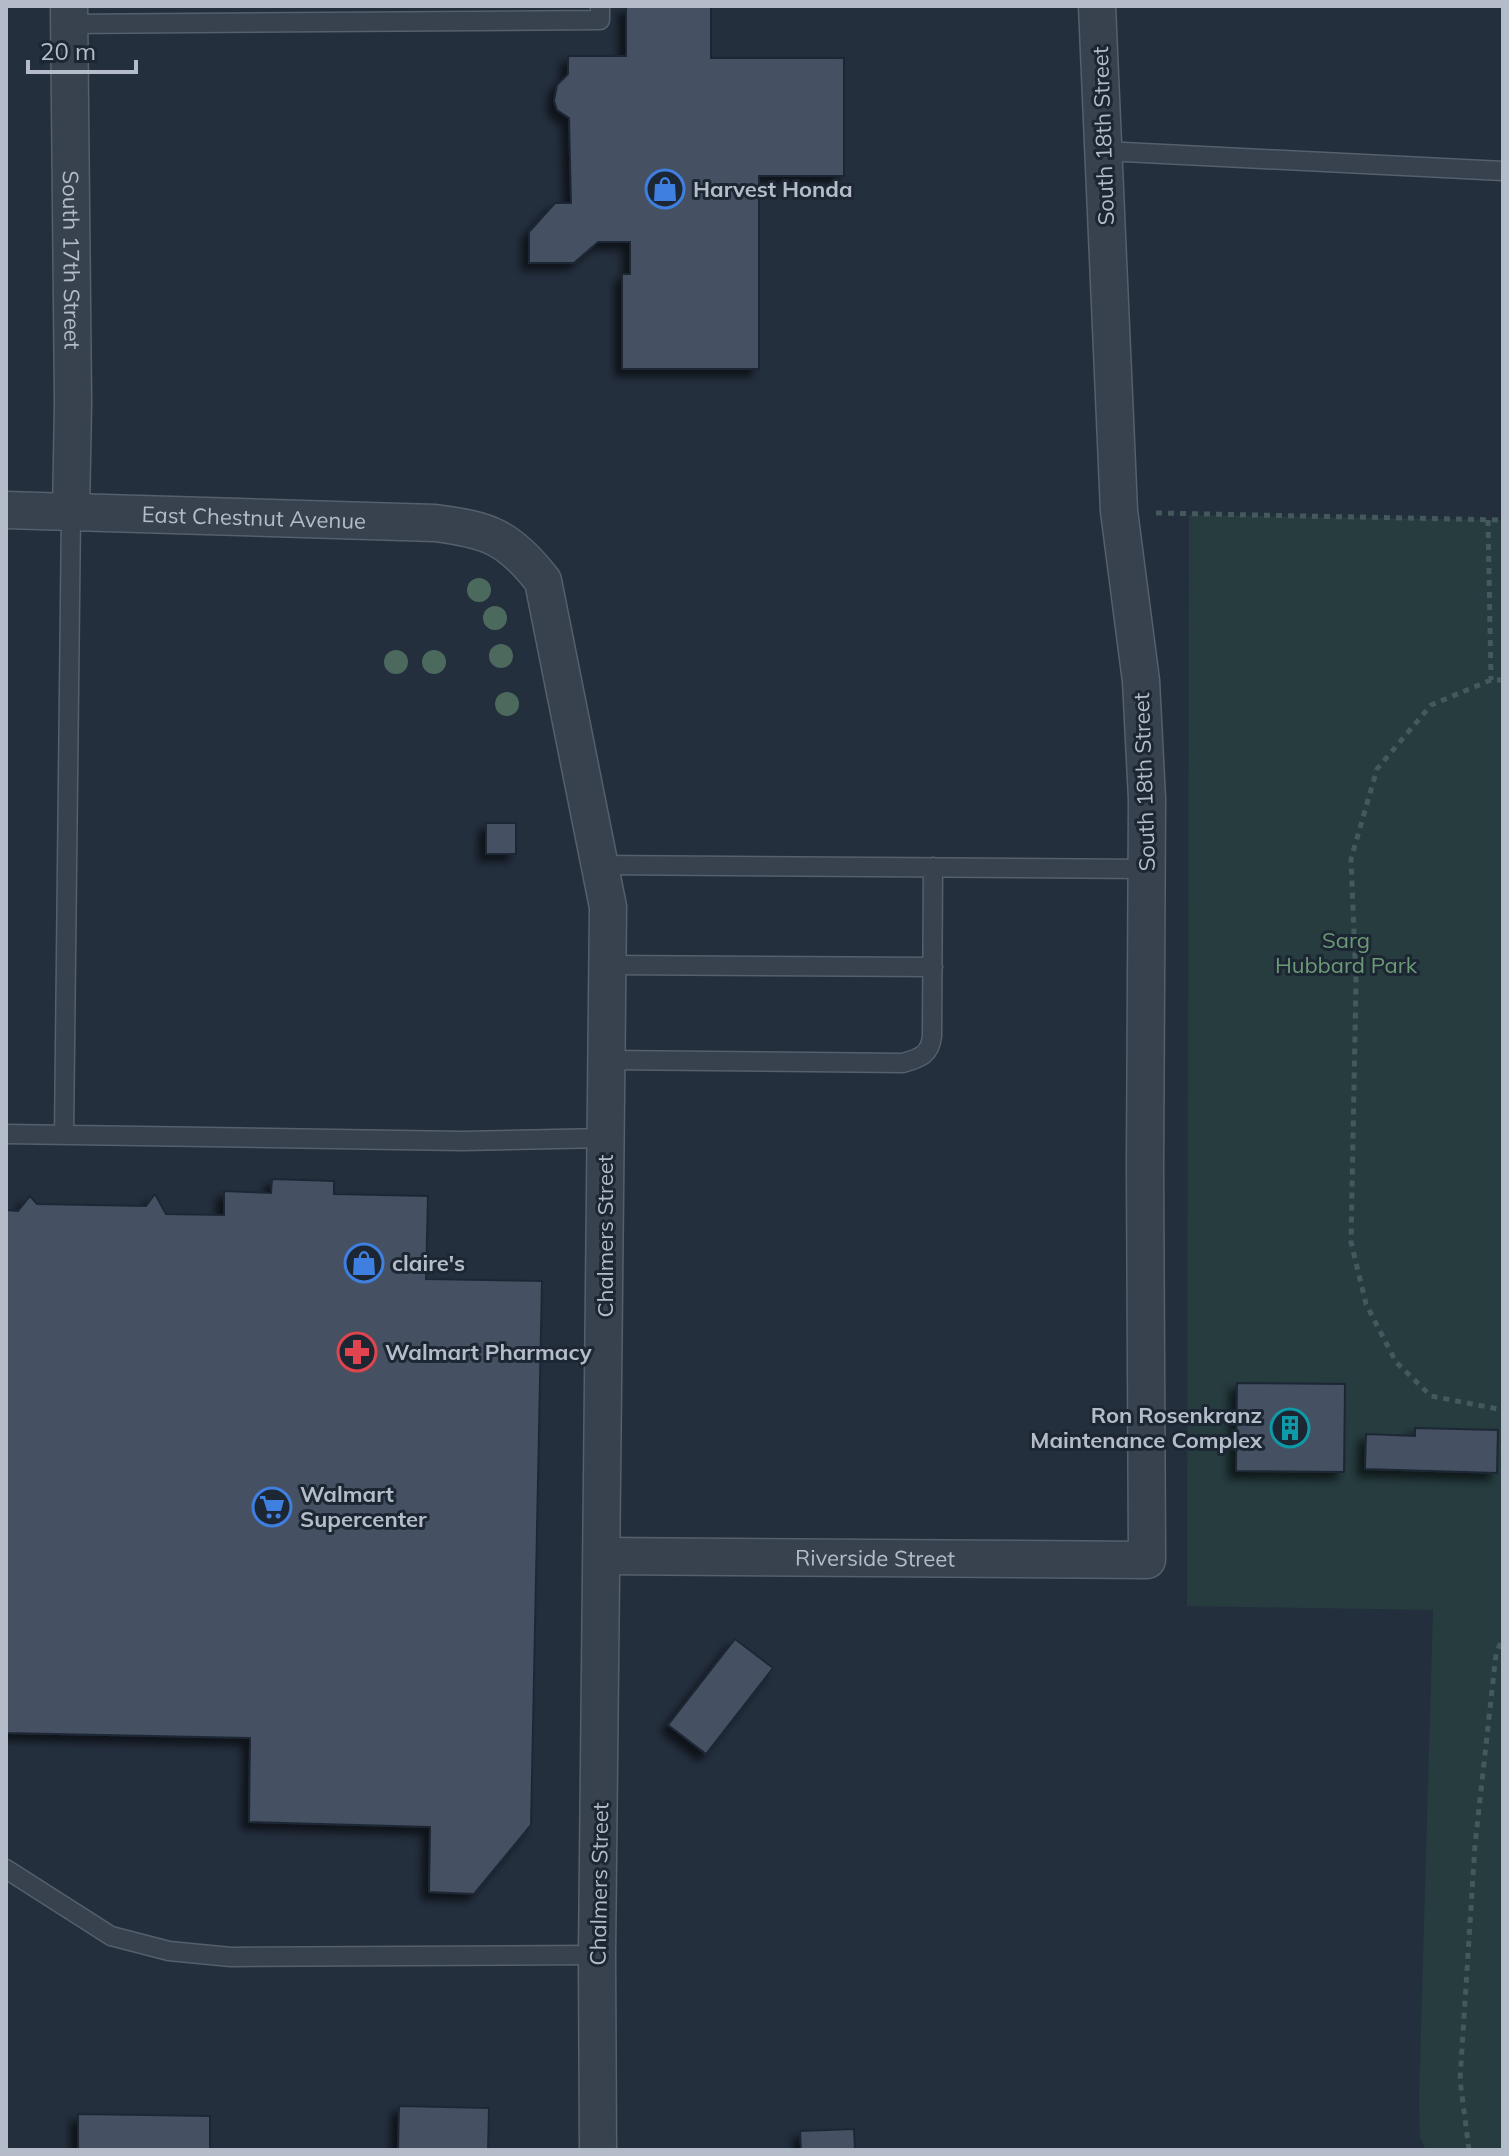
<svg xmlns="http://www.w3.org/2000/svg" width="1509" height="2156" font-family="Mulish,sans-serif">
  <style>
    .green { fill: #263c3f }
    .building { fill: #455162; stroke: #1f2835; stroke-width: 2; filter: url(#shadow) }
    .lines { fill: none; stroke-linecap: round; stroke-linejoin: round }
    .service-casing { stroke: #565f6c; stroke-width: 21 }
    .minor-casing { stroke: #565f6c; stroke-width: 39 }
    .path { stroke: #44595c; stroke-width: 5; stroke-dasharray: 6 6; stroke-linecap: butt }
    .service { stroke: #38414e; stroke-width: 18 }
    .minor { stroke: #38414e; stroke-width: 36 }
    .tree { fill: #4b6a5d }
    .labels { text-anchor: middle; stroke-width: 6; stroke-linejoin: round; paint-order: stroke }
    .street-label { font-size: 22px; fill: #b4bcc9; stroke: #1d2633 }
    .poi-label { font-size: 22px; font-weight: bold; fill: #b4bcc9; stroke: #1d2633; text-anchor: start }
    .park-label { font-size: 22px; fill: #6b9a76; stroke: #1d2633 }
  </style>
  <defs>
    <filter id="shadow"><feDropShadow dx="-7" dy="7" stdDeviation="4" flood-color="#0009"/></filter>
  </defs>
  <rect width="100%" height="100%" fill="#242f3e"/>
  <!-- green -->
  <path class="green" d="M 1189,515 L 1503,520 L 1503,2150 L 1426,2150 L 1420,2137 L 1419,2099 L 1433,1610 L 1187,1606 Z"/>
  <!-- building -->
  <path class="building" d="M 626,6 L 711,6 L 711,58 L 844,58 L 844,176 L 759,176 L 759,369 L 622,369 L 622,274 L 630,274 L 630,242 L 598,242 L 574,263 L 529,263 L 529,232 L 555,203 L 571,203 L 569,118 L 557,110 L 554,101 L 557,85 L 568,74 L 568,56 L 626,56 Z
    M 486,823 L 516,823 L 516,854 L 486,854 Z
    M 272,1179 L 334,1181 L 334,1194 L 428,1196 L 426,1279 L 542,1281 L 531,1825 L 474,1894 L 429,1892 L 430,1827 L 249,1822 L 250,1738 L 6,1733 L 6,1210 L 18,1211 L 30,1196 L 37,1204 L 146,1206 L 155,1194 L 166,1214 L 224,1215 L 224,1191 L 271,1193 Z
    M 1237,1383 L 1345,1384 L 1344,1472 L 1236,1471 Z
    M 1415,1428 L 1498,1430 L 1497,1473 L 1365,1469 L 1366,1434 L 1415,1436 Z
    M 735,1639 L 773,1668 L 706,1754 L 668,1725 Z
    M 399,2106 L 489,2108 L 488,2150 L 398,2150 Z
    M 78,2114 L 210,2116 L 210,2150 L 78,2150 Z
    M 854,2129 L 855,2150 L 801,2150 L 800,2131 Z"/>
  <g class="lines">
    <defs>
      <path id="service" d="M 69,24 L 600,20 L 600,6
        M 1104,151 L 1503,171
        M 600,865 L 1147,869
        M 606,965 L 933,967
        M 606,1060 L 903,1063 C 920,1058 930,1055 932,1036 L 933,867
        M 6,1134 L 463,1141 L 605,1138
        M 64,1135 L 71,512
        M 6,1869 L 111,1936 L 169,1951 L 231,1957 L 597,1955"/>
      <g id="minor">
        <path id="s1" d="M 69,6 L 73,403 L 71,512"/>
        <path id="s2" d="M 6,510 L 435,523 C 489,530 509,537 543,581 L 608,907 L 597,1955 L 598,2150"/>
        <path id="s3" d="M 603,1556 L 1147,1560 L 1145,1167 L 1147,799 L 1141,681 L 1119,511 L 1097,6"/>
      </g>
    </defs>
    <!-- service casing -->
    <use href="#service" class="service-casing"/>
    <!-- minor casing -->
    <use href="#minor" class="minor-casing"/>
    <!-- path -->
    <path class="path" d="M 1156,513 L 1503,520
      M 1488,520 L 1491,680
      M 1503,680 L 1491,680 L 1431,705 L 1377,769 L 1351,859 L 1356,982 L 1351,1242 L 1366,1304 L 1396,1362 L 1431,1396 L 1503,1410
      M 1469,2150 L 1460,2080 L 1475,1845 L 1496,1654 L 1503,1637"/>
    <!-- service -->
    <use href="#service" class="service"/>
    <!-- minor -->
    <use href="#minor" class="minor"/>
  </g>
  <!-- trees -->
  <g class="tree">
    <circle cx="479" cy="590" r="12"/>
    <circle cx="495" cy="618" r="12"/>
    <circle cx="501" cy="656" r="12"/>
    <circle cx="396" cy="662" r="12"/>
    <circle cx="434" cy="662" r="12"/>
    <circle cx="507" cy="704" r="12"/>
  </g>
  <!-- icons -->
  <defs>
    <symbol id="shop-ring" viewBox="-11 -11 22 22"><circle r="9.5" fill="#1d2633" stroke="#3f7fe0" stroke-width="1.5"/><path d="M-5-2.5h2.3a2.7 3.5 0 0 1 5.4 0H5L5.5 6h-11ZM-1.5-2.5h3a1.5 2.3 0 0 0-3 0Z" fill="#3f7fe0"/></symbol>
    <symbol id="pharmacy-ring" viewBox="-11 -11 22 22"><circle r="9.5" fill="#1d2633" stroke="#e0444e" stroke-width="1.5"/><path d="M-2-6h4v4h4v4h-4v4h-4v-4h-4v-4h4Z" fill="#e0444e"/></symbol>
    <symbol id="building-ring" viewBox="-11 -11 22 22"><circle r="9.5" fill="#1d2633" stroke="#0f9aa8" stroke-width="1.5"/><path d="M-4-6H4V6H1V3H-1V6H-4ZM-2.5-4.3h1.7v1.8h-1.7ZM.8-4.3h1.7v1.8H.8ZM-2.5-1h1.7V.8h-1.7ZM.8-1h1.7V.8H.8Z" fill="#0f9aa8"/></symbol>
    <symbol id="supermarket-ring" viewBox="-11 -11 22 22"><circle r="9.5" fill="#1d2633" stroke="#3f7fe0" stroke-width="1.5"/><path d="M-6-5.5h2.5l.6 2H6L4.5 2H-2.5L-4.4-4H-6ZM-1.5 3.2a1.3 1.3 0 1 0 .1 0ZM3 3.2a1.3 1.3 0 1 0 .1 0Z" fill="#3f7fe0"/></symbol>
  </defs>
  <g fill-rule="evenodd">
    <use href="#shop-ring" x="643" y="167" width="44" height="44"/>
    <use href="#shop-ring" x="342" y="1241" width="44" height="44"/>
    <use href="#pharmacy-ring" x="335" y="1330" width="44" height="44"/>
    <use href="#building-ring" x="1268" y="1406" width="44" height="44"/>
    <use href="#supermarket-ring" x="250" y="1485" width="44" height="44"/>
  </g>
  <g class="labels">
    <!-- street labels -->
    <g class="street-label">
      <text transform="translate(1103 136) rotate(-92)" y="8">South 18th Street</text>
      <text dy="8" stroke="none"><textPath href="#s1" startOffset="254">South 17th Street</textPath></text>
      <text dy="8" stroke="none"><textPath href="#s2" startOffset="248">East Chestnut Avenue</textPath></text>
      <text transform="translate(1144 782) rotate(-92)" y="8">South 18th Street</text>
      <text transform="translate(605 1236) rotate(-90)" y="8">Chalmers Street</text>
      <text dy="8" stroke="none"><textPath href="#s3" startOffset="272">Riverside Street</textPath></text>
      <text transform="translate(599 1884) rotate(-89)" y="8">Chalmers Street</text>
    </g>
    <!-- poi labels -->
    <g class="poi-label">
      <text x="693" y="197">Harvest Honda</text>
      <text x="392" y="1271">claire's</text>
      <text x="385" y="1360">Walmart Pharmacy</text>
      <text x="1262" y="1423" text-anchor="end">Ron Rosenkranz<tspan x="1262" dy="25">Maintenance Complex</tspan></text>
      <text x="300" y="1502">Walmart<tspan x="300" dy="25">Supercenter</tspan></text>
    </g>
    <!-- park labels -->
    <g class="park-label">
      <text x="1346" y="948">Sarg<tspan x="1346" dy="25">Hubbard Park</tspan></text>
    </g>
  </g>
  <!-- border -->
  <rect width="1509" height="2156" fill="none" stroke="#b4bcc9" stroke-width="16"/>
  <!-- scale -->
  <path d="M28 60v12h108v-12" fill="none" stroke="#b4bcc9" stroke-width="4"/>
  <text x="40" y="60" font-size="24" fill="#b4bcc9" stroke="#1d2633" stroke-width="6" paint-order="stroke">20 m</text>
</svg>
